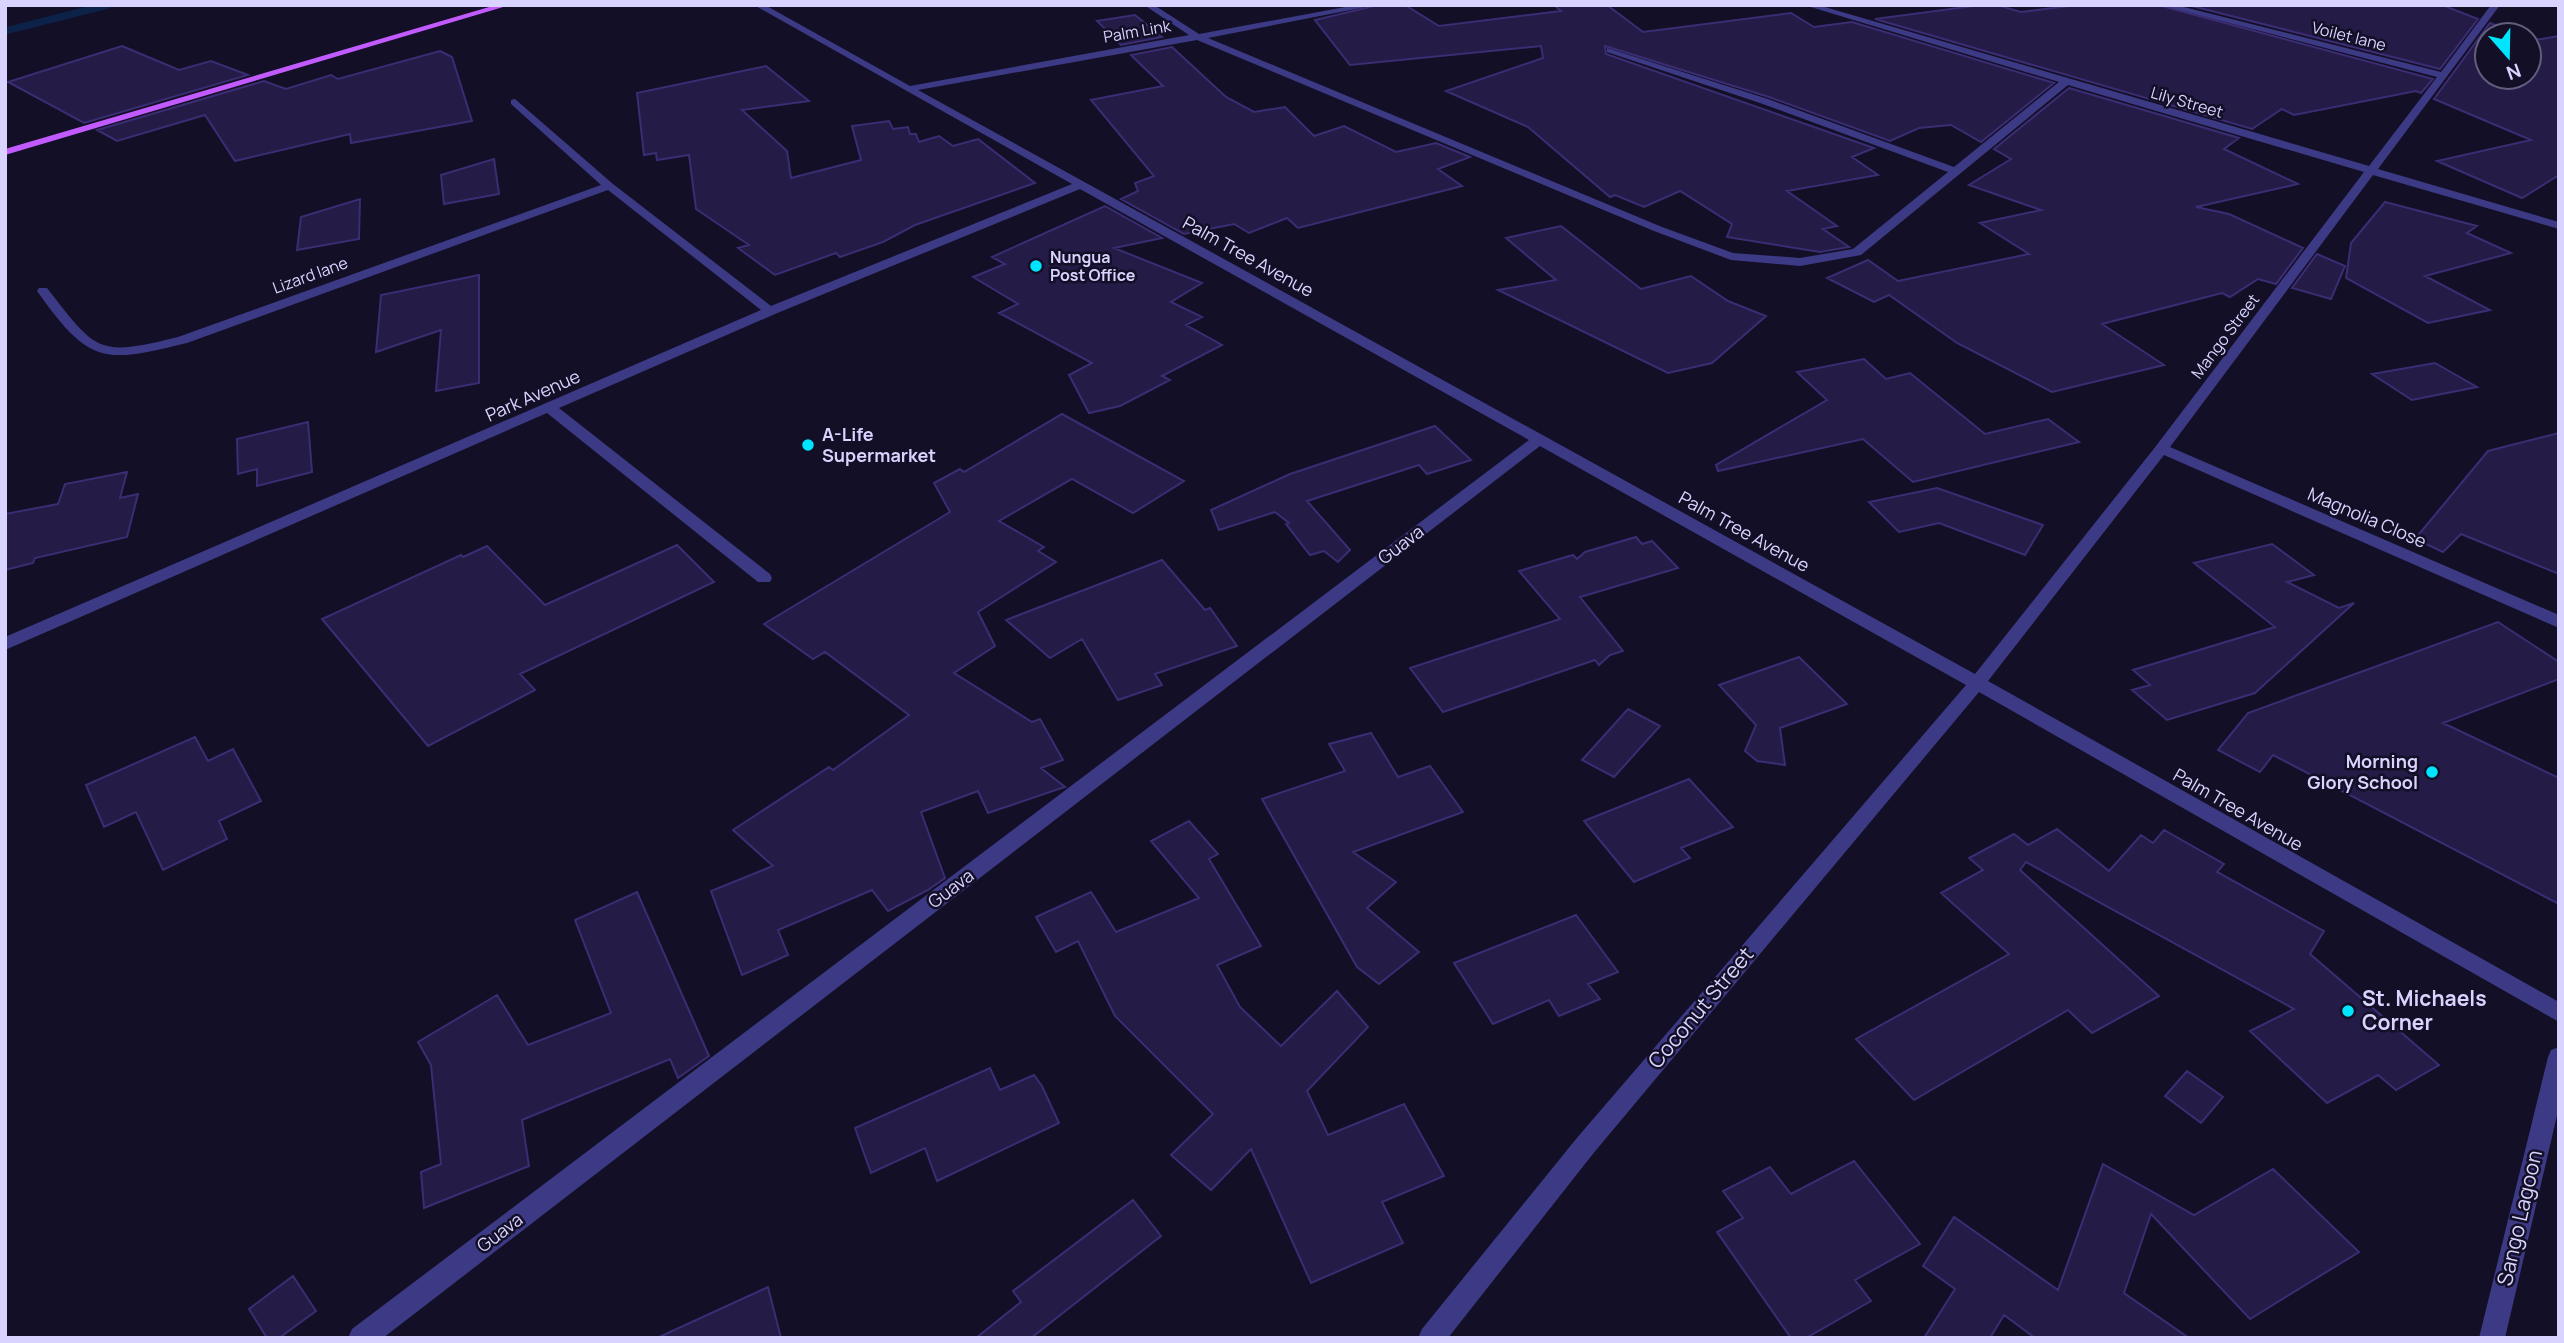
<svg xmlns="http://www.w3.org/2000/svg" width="2564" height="1343" font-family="Manrope,sans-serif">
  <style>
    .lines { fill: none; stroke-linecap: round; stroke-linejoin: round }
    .stream { stroke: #0c2248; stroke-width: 7 }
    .building { fill: #241b47; stroke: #3b2d73; stroke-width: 2 }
    .minor { fill: #3d3a85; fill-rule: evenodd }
    .primary { fill: #c25bff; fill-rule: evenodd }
    .poi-dot { fill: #00e5ff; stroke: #130f26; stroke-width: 2.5 }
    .labels { text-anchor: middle; stroke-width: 5; stroke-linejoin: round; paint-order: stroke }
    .far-street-label { font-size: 16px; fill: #d9d4ff; stroke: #130f26 }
    .far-poi-label { font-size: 16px; font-weight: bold; fill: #d9d4ff; stroke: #130f26; text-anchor: start }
    .street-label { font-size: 18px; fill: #d9d4ff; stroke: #130f26 }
    .poi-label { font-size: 18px; font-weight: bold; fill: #d9d4ff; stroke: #130f26; text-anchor: start }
    .near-poi-label { font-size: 21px; font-weight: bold; fill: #d9d4ff; stroke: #130f26; text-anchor: start }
    .near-street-label { font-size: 21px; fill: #d9d4ff; stroke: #130f26 }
  </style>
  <rect width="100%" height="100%" fill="#130f26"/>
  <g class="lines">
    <!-- stream -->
    <path class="stream" d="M 5,31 L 108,5"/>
  </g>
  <!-- building -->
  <path class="building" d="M 1378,5 L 1405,5 L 1439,26 L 1561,11 L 1554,5 L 1607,5 L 1643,32 L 1791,13 L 1814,27 L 1852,22 L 2054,83 L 1981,142 L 1951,125 L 1919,128 L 1890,141 L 1769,97 L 1605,46 L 1606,54 L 1874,148 L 1852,157 L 1878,175 L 1787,191 L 1837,226 L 1823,229 L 1849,247 L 1820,252 L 1727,237 L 1732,224 L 1680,191 L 1644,207 L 1615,195 L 1610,197 L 1528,127 L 1446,91 L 1543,58 L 1541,46 L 1350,65 L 1315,20 Z
    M 1981,5 L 1997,5 L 2021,12 L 2077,5 L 2158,5 L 2433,79 L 2421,93 L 2416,91 L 2294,115 L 2282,109 L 2252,129 L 1875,19 Z
    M 2188,5 L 2442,5 L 2478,19 L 2440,69 Z
    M 1135,15 L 1162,37 L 1121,45 L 1097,21 Z
    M 2490,23 L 2521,35 L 2487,35 L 2487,77 L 2529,77 L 2529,38 L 2535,40 L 2559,36 L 2559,175 L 2522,198 L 2437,161 L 2531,140 L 2434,99 Z
    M 122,46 L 179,70 L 211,61 L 248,75 L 84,123 L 8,82 Z
    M 1172,47 L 1226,97 L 1254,112 L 1285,107 L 1314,136 L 1344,126 L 1396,152 L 1436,143 L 1470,157 L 1438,169 L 1462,186 L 1298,228 L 1287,218 L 1249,233 L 1234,224 L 1184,234 L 1121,199 L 1138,191 L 1135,183 L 1154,176 L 1091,100 L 1163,86 L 1131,55 Z
    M 440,51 L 452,57 L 472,121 L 351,143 L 350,134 L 235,161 L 205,115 L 117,141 L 97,130 L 264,81 L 286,89 L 331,75 L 338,79 Z
    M 766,66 L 809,101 L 742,110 L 787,151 L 791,178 L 861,160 L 852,126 L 889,121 L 893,129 L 908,127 L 910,134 L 916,134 L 919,142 L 939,136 L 953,146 L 978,139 L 1035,183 L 915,225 L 883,242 L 840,257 L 836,253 L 775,275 L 738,248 L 749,245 L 696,209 L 689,155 L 657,160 L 656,153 L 644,155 L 637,93 Z
    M 2069,88 L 2239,138 L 2224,149 L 2298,184 L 2196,207 L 2229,214 L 2303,248 L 2276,284 L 2258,279 L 2230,297 L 2222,293 L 2102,324 L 2164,365 L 2052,392 L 1957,343 L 1889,295 L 1874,302 L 1827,278 L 1868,260 L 1898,281 L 2029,254 L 1980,223 L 2041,210 L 1969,185 L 2011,159 L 1994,149 Z
    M 494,159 L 499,194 L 444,204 L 441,175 Z
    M 360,199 L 359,239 L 297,250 L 301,217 Z
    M 2385,202 L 2477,226 L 2467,233 L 2511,253 L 2425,276 L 2490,310 L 2428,323 L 2346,278 L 2351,243 Z
    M 1105,206 L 1162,238 L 1114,248 L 1202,283 L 1171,302 L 1202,317 L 1186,325 L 1222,345 L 1162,376 L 1170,380 L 1120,406 L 1089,413 L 1069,375 L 1092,363 L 999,313 L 1018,304 L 973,277 L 1005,264 L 992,257 Z
    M 1561,226 L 1641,289 L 1691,276 L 1728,301 L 1766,316 L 1712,363 L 1668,373 L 1498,290 L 1556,280 L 1506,238 Z
    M 2317,254 L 2345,266 L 2331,299 L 2292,288 Z
    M 479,275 L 479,383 L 436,391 L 441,330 L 376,352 L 381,295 Z
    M 1864,359 L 1886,379 L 1910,373 L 1985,434 L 2048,419 L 2079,442 L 1913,482 L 1863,439 L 1718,471 L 1716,465 L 1827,400 L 1797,372 Z
    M 2435,363 L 2477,387 L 2412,400 L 2372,374 Z
    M 1062,414 L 1184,481 L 1133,513 L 1072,479 L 999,521 L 1044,547 L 1038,551 L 1056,562 L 978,612 L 995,646 L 954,673 L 1032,722 L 1040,719 L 1063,760 L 1041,768 L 1065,787 L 988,813 L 978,791 L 921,812 L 945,878 L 928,890 L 888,911 L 872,890 L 778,930 L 788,955 L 742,975 L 711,891 L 773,866 L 733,830 L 829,767 L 833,770 L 909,715 L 825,652 L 813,659 L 764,624 L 950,512 L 934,483 L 960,469 L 964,472 Z
    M 308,422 L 312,472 L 257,486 L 257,469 L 238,474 L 237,439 Z
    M 1435,426 L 1471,460 L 1427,474 L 1419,465 L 1307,501 L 1350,550 L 1338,562 L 1324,551 L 1310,555 L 1286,524 L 1289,523 L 1275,512 L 1219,530 L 1211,510 L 1290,474 Z
    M 2559,433 L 2559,574 L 2461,534 L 2443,552 L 2415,539 L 2488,451 Z
    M 127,472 L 120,498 L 138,494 L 127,537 L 35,558 L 33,563 L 5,570 L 5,514 L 58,504 L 65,484 Z
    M 1937,488 L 2043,525 L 2025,555 L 1939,523 L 1899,532 L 1869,502 Z
    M 1636,537 L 1642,544 L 1652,541 L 1678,568 L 1580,597 L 1623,651 L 1610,655 L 1599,665 L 1595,660 L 1443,712 L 1410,668 L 1560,619 L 1519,571 L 1573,555 L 1577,559 L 1585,552 Z
    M 2272,544 L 2314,575 L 2287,582 L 2339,608 L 2354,603 L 2255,693 L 2167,720 L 2132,690 L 2150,685 L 2133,670 L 2275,627 L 2194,563 Z
    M 677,545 L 714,582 L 520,674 L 535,690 L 428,746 L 322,619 L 461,555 L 463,557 L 487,546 L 545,605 Z
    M 1162,560 L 1205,610 L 1210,608 L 1237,646 L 1155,674 L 1162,685 L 1118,700 L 1082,639 L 1050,658 L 1006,620 Z
    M 2498,622 L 2559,662 L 2559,679 L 2443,723 L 2559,778 L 2559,904 L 2273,755 L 2260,772 L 2218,750 L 2248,713 Z
    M 1799,657 L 1847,704 L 1780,728 L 1785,765 L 1757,761 L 1745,751 L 1756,725 L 1719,685 Z
    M 1628,709 L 1660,726 L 1614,777 L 1582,760 Z
    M 1371,733 L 1398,777 L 1430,766 L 1463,812 L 1353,852 L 1396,882 L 1367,908 L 1419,952 L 1379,984 L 1357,967 L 1262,799 L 1345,771 L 1329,744 Z
    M 195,737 L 208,761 L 233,749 L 261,801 L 219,821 L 227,839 L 163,870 L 136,812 L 104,827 L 86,785 Z
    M 1689,779 L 1733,827 L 1681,848 L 1690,858 L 1634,882 L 1584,821 Z
    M 1189,821 L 1218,854 L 1209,859 L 1261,946 L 1217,965 L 1240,1007 L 1281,1046 L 1337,991 L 1368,1027 L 1307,1091 L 1328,1135 L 1404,1104 L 1444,1176 L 1382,1202 L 1403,1243 L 1311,1283 L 1251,1149 L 1211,1190 L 1171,1155 L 1213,1114 L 1115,1016 L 1078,941 L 1056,952 L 1036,917 L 1091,892 L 1116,932 L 1199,898 L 1151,841 Z
    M 2057,829 L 2109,871 L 2141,835 L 2153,843 L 2164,830 L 2224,864 L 2217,872 L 2324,931 L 2310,954 L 2439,1065 L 2396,1090 L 2378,1075 L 2327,1103 L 2250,1031 L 2294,1009 L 2026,862 L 2020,870 L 2159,996 L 2092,1033 L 2068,1010 L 1914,1100 L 1856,1039 L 2009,954 L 1941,893 L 1983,870 L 1969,858 L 2014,834 L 2028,845 Z
    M 637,892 L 709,1056 L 678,1078 L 670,1059 L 522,1120 L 529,1166 L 424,1208 L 421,1172 L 441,1164 L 431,1065 L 418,1042 L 497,995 L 528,1045 L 611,1013 L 575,920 Z
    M 1576,915 L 1618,972 L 1588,984 L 1600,999 L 1559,1016 L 1549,1000 L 1493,1024 L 1454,963 Z
    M 990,1068 L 1000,1090 L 1034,1075 L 1042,1086 L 1059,1123 L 937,1181 L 925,1148 L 871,1173 L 855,1128 Z
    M 2187,1071 L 2223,1097 L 2201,1123 L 2165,1096 Z
    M 1854,1161 L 1920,1244 L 1855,1280 L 1871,1301 L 1806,1338 L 1791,1338 L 1717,1232 L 1743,1218 L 1723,1191 L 1770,1167 L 1791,1194 Z
    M 2103,1164 L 2194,1215 L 2273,1169 L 2359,1252 L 2250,1319 L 2151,1214 L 2124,1293 L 2189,1338 L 2035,1338 L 2004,1315 L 1990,1338 L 1924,1338 L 1955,1289 L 1923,1266 L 1954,1217 L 2058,1290 Z
    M 1133,1200 L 1161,1236 L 1031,1338 L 976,1338 L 1021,1302 L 1013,1291 Z
    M 293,1276 L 316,1311 L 279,1338 L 267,1338 L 249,1309 Z
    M 768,1287 L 781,1338 L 657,1338 Z"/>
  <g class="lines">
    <!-- minor -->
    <path class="minor" d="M 754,5 L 765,5 L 910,86 L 1189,35 L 1144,5 L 1154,5 L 1199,34 L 1356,5 L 1376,5 L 1208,38 L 1662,227 L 1733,253 L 1800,258 L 1853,249 L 1948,172 L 1760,103 L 1607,52 L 1607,48 L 1768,99 L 1954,167 L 2059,82 L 1804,5 L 1818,5 L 2369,166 L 2437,77 L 2160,5 L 2176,5 L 2441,72 L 2491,5 L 2500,5 L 2378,169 L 2559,222 L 2559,229 L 2373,175 L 2170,447 L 2559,615 L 2559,628 L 2164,455 L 1988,681 L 2559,1002 L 2559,1022 L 1979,692 L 1592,1155 L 1448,1338 L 1418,1338 L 1422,1329 L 1576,1139 L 1966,685 L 1540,446 L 383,1338 L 348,1338 L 352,1329 L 1529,440 L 1080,189 L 775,314 L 559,408 L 770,574 L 772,578 L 770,582 L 758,582 L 547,413 L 5,650 L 5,637 L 761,310 L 608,190 L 187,343 C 102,364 89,364 37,291 L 39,288 L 47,288 C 97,352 97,357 178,337 L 601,185 L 511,104 L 511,100 L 515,99 L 613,184 L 771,306 L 1072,184 ZM 1197,40 L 1654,231 L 1731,260 L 1800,266 L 1861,255 L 2068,85 L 2364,172 L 2156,446 L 1975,674 L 918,90 Z
      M 2559,1047 L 2559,1107 L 2505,1338 L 2479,1338 L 2548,1057 L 2551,1050 Z"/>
    <!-- primary -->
    <path class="primary" d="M 496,5 L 510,5 L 5,155 L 5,149 Z"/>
  </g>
  <!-- markers -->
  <g class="poi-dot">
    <circle cx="1036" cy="266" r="7"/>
    <circle cx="808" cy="445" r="7"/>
    <circle cx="2432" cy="772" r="7"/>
    <circle cx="2348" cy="1011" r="7"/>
  </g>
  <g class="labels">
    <!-- far-street labels -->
    <g class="far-street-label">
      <text transform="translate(1137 31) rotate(-10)" y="6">Palm Link</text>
      <text transform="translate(2349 36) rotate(14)" y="6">Voilet lane</text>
      <text transform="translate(2187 102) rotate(16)" y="6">Lily Street</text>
      <text transform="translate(310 275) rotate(-20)" y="6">Lizard lane</text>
      <text transform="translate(2225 336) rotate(-53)" y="6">Mango Street</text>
    </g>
    <!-- far-poi labels -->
    <g class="far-poi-label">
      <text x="1050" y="263">Nungua<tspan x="1050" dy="18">Post Office</tspan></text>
    </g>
    <!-- street labels -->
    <g class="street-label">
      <text transform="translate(1248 257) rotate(29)" y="6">Palm Tree Avenue</text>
      <text transform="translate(533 396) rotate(-24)" y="6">Park Avenue</text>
      <text transform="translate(2367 518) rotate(23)" y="6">Magnolia Close</text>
      <text transform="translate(1744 532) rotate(29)" y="6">Palm Tree Avenue</text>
      <text transform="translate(1401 545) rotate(-37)" y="6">Guava</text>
      <text transform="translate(2238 810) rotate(30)" y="6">Palm Tree Avenue</text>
      <text transform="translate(951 889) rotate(-37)" y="6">Guava</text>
      <text transform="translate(500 1233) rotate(-37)" y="6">Guava</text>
    </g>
    <!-- poi labels -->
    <g class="poi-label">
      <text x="822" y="441">A-Life<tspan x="822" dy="21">Supermarket</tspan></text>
      <text x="2418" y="768" text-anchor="end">Morning<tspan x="2418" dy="21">Glory School</tspan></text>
    </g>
    <!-- near-poi labels -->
    <g class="near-poi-label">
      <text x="2362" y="1006">St. Michaels<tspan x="2362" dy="24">Corner</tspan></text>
    </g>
    <!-- near-street labels -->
    <g class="near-street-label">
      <text transform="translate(1701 1008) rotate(-50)" y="7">Coconut Street</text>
      <text transform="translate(2520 1218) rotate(-77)" y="7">Sango Lagoon</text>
    </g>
  </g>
  <!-- border -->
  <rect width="2564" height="1343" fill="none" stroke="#d9d4ff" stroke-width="14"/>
  <!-- north arrow -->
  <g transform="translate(2508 56) rotate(160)"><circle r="33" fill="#130f26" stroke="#625e7d" stroke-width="2"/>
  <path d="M0-5L12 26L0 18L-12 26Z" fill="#00e5ff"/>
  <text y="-10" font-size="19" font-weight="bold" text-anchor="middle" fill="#d9d4ff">N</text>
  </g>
</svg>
